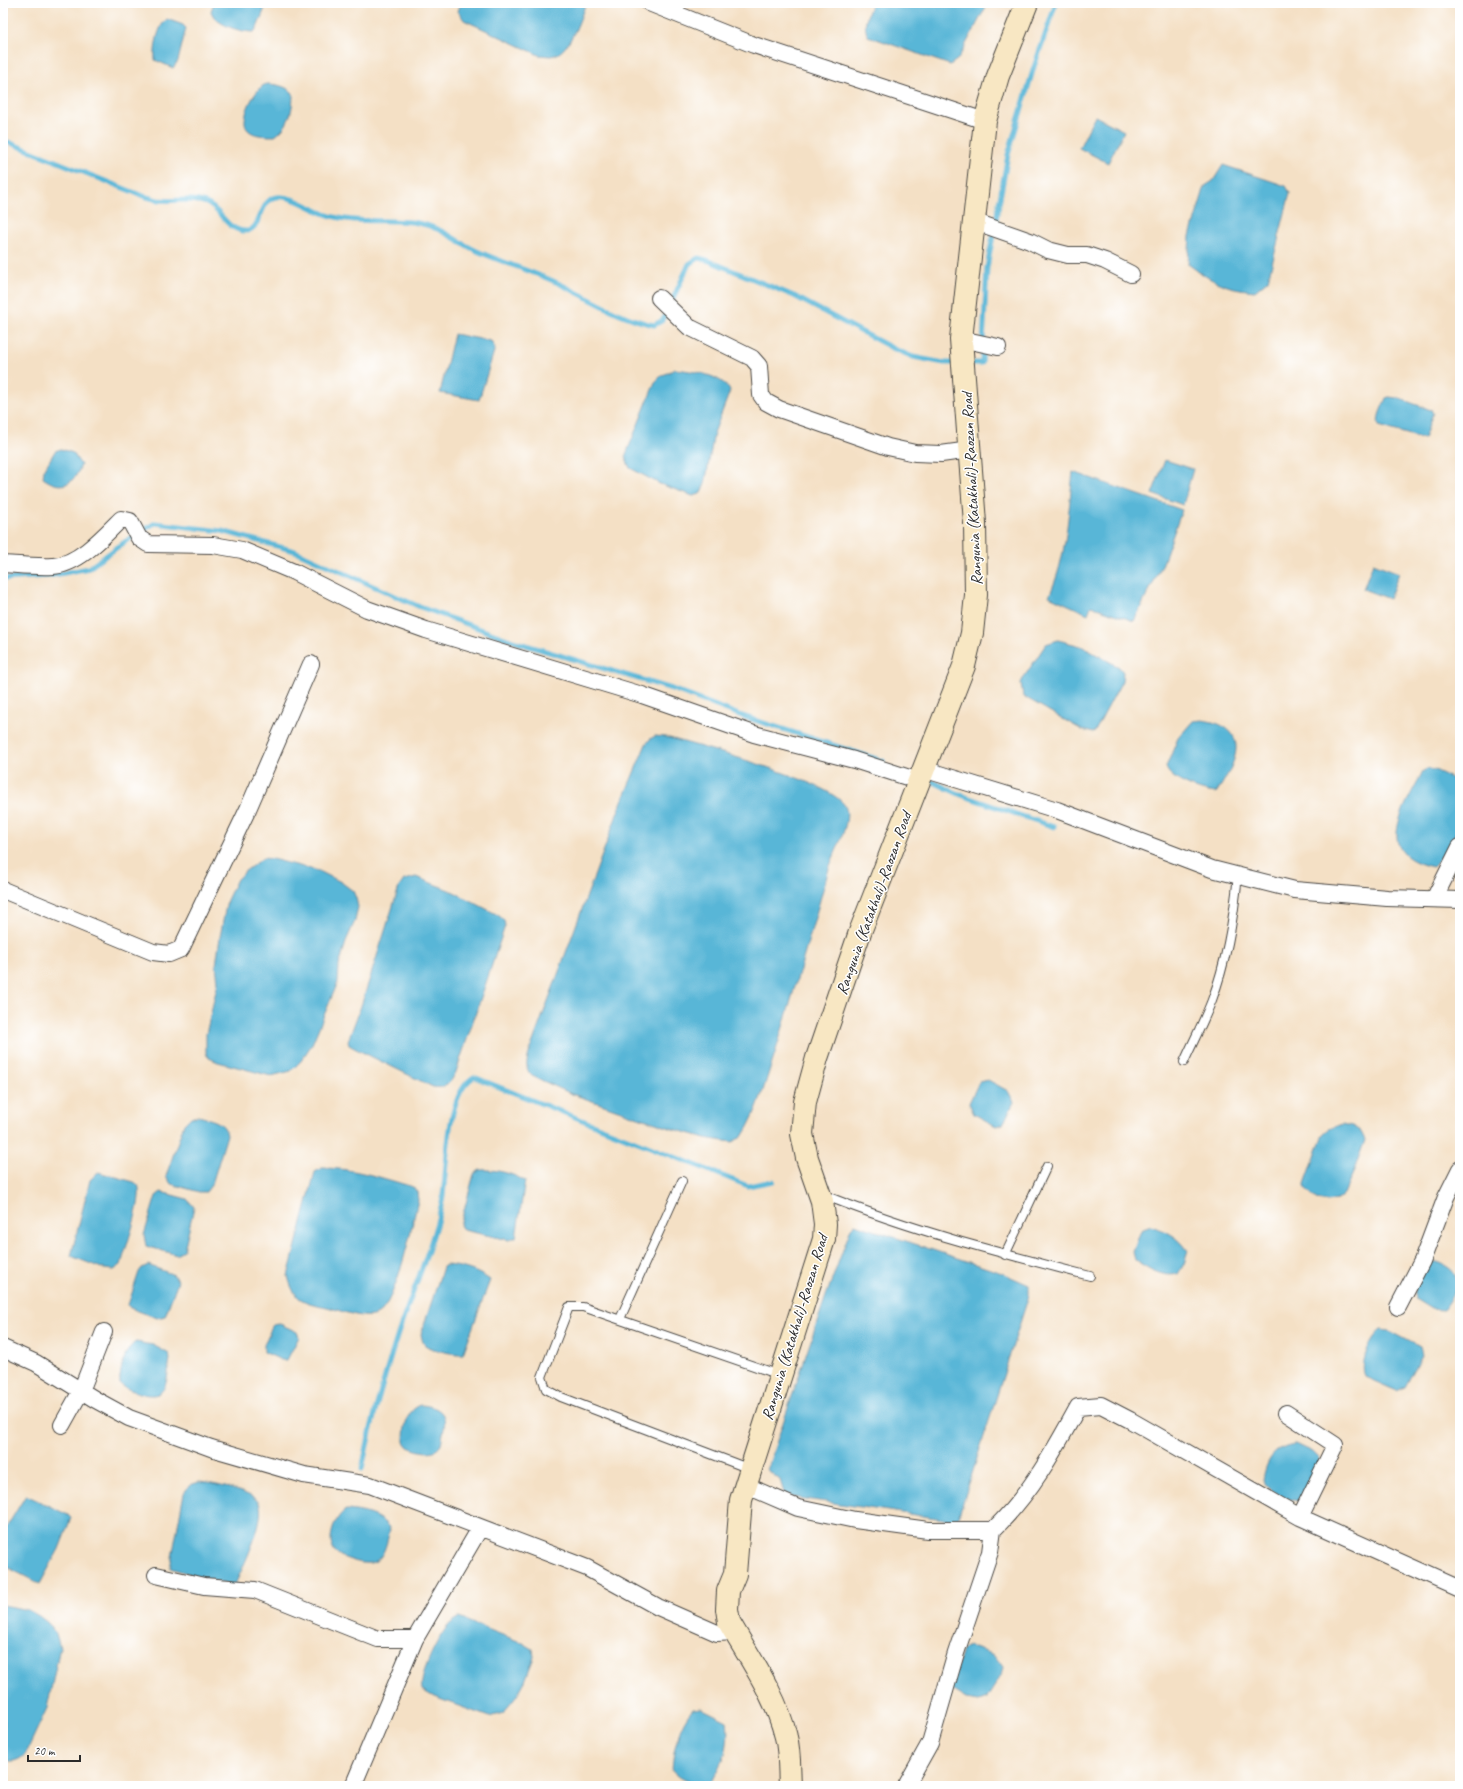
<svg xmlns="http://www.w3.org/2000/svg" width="1463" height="1789" font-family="Caveat,sans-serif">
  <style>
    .water { fill: #59b6d7; stroke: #427081 }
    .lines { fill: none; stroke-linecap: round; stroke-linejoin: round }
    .stream { stroke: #59b6d7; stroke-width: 5 }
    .service-casing { stroke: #494642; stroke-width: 10 }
    .minor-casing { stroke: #494642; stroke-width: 18 }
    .secondary-casing { stroke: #494642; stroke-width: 24 }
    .service { stroke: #fff; stroke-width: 8 }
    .minor { stroke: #fff; stroke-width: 16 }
    .secondary { stroke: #f8e7c3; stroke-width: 22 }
    .labels { text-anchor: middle; stroke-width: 3; stroke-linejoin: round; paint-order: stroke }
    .street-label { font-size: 16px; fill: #2b2b2b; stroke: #fff }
  </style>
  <rect width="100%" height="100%" fill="#fff"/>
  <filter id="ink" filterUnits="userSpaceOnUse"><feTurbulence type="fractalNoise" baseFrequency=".025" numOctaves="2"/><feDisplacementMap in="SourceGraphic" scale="8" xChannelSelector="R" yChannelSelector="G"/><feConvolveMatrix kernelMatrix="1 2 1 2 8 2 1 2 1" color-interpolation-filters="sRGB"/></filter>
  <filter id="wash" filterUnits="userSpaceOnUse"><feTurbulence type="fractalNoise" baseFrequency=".012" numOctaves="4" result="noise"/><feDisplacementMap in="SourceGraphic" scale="16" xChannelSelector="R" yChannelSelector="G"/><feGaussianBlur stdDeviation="0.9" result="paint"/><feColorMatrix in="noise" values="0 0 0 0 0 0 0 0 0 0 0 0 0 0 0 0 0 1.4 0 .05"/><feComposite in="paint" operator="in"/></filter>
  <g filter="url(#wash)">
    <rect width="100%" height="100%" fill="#f4e0c5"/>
    <!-- water -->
    <path class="water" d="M 214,3 L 267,3 L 257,28 L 254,32 C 240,32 215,25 211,11 Z
      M 461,3 L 586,3 C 580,18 570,54 551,56 C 548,56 543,55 539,55 L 464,20 L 458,11 Z
      M 872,3 L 988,3 L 958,59 L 950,65 L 868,36 C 862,25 868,14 872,3 Z
      M 167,19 L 183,25 L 186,28 L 178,61 L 173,68 L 155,60 C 154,50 157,26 167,19 Z
      M 266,84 C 276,84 286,86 293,93 C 293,110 289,127 275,136 C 266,136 254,136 248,130 C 238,120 255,88 266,84 Z
      M 1095,116 L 1124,131 L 1108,163 L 1079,148 Z
      M 1223,165 L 1286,186 L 1290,193 L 1268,280 L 1255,291 C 1225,288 1212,282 1188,264 L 1190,236 L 1205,186 L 1213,181 Z
      M 454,334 L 491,341 L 495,348 L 479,400 L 440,393 Z
      M 675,369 C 691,371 722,374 730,391 L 714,433 L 705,484 L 700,494 L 693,496 L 660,484 L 630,468 L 625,457 L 655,382 L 661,376 Z
      M 1389,397 L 1398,398 L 1431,410 L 1433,413 L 1424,439 L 1379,426 C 1376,417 1383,406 1386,398 Z
      M 61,449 L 73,453 L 81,465 C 74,485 61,491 43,478 L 44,470 L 55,451 Z
      M 1165,460 L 1193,469 L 1183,505 L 1152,494 Z
      M 1073,472 L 1182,510 L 1163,563 L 1134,621 L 1091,606 L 1088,614 L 1049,596 C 1067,558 1068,513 1073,472 Z
      M 1373,563 L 1399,573 L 1389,599 L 1363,589 Z
      M 1058,640 L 1081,646 L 1119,667 L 1123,672 L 1122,681 L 1094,733 L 1082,730 L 1023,696 L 1021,683 L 1024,677 L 1046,644 Z
      M 1202,720 C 1253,727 1237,763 1216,793 C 1203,792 1169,781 1166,767 L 1178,738 L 1193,721 Z
      M 655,736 L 666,737 C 697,746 832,781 845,806 C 853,822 832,856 828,872 C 811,932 794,991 776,1050 C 766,1079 759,1111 742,1137 L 732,1142 L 710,1139 L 673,1129 L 572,1094 L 532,1076 C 523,1067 528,1058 531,1047 L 622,801 L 646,744 L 650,739 Z
      M 1427,769 L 1435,770 L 1460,782 C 1460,794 1463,810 1460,822 C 1457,834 1442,859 1433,867 C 1370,854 1405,807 1423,771 Z
      M 263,858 L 272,859 L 319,871 L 341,882 L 353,891 L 356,898 L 358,907 L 355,921 L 347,939 L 339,965 L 338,982 L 312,1044 L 301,1061 L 291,1071 L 271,1076 L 218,1062 L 209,1058 L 206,1054 L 206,1034 L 218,982 L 216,965 L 220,937 L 227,900 L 237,879 L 244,872 Z
      M 416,877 L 454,892 L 498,915 L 504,920 L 505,926 L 456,1072 C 450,1084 446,1089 433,1087 L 356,1049 L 349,1045 L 348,1041 L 361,1006 L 399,887 L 404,880 Z
      M 988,1080 L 1008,1091 L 1014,1102 L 1003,1124 L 996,1126 L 974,1114 L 969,1103 L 979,1082 Z
      M 199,1116 C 211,1120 225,1121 227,1135 L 212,1184 L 206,1192 L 199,1192 L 171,1184 L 166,1176 L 184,1124 L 191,1117 Z
      M 1342,1124 L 1352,1126 L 1357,1129 L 1361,1132 L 1365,1140 L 1353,1173 L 1344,1194 L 1337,1200 L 1328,1202 L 1316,1199 L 1305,1189 L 1305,1184 L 1323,1134 L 1329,1129 Z
      M 322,1168 C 353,1168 383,1178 413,1187 L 417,1192 L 418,1200 C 413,1222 396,1304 378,1314 C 366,1321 339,1310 327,1307 C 303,1302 294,1301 288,1276 L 315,1172 Z
      M 480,1170 C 495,1169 512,1173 525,1181 L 516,1237 L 509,1240 L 463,1230 L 460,1225 L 474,1174 Z
      M 98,1172 L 134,1182 C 137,1184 139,1185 139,1189 C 141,1207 126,1246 121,1265 L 114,1270 L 104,1269 L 71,1256 L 90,1180 Z
      M 161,1192 L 187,1199 L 194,1207 L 184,1250 L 177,1255 L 146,1246 L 144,1235 L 156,1196 Z
      M 855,1224 L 1002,1273 L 1029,1285 L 1029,1295 L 957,1521 L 785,1496 L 780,1480 L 767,1470 L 826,1296 L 851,1228 Z
      M 1151,1226 C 1167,1231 1178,1236 1188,1251 L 1184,1264 L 1178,1274 C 1162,1278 1148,1268 1135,1260 L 1133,1252 L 1141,1230 Z
      M 1431,1262 C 1438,1261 1443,1264 1449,1268 C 1463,1278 1454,1297 1443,1310 L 1431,1309 L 1415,1299 C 1412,1288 1424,1269 1431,1262 Z
      M 148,1265 L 174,1275 L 178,1281 L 165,1316 L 157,1318 L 130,1308 L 128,1305 L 139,1272 L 142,1268 Z
      M 446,1265 C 461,1266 478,1271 490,1280 L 463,1354 C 456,1355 431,1350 425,1345 C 422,1342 422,1338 421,1334 L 443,1267 Z
      M 278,1323 L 297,1332 L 299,1337 L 287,1360 L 281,1360 L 264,1352 L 264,1345 L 273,1324 Z
      M 1381,1330 L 1390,1331 L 1420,1347 L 1422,1355 L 1405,1387 L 1397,1391 L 1365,1377 C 1359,1364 1370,1338 1381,1330 Z
      M 136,1342 L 153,1345 L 169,1354 L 170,1359 C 166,1380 169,1402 140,1393 C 133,1391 126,1389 120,1384 C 119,1373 125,1347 136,1342 Z
      M 421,1405 C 441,1407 448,1414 443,1433 C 442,1437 442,1442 440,1446 C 434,1456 417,1451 408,1447 L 404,1442 C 404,1427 406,1410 421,1405 Z
      M 1296,1444 L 1313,1452 L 1320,1459 L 1303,1501 C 1290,1502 1269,1492 1263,1480 C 1266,1460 1275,1446 1296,1444 Z
      M 199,1482 C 212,1483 253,1492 259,1503 C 267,1519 241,1571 234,1587 L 170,1568 L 184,1493 L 190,1485 Z
      M 26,1495 L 68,1515 L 71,1518 L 59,1549 L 40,1584 L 3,1565 L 3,1533 Z
      M 346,1510 C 361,1511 382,1515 390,1529 C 384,1556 380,1570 351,1560 C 344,1558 336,1555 333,1548 C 327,1538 336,1515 346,1510 Z
      M 3,1605 L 28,1610 L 39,1616 L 48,1623 L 56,1634 L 60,1647 L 47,1708 L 25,1755 C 17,1761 12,1763 3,1759 Z
      M 459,1618 L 523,1643 L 533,1649 L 534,1657 L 525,1681 L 516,1697 L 503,1713 L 489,1717 L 434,1697 L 422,1690 C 419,1675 437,1639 447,1627 C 450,1623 455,1620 459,1618 Z
      M 968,1646 L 994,1655 L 1003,1667 L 1001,1676 L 987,1698 L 979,1701 L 966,1699 L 950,1689 L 962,1650 Z
      M 701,1708 L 727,1721 C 730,1746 724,1763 710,1784 C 695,1784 682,1782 672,1770 C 673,1751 679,1724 693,1709 Z"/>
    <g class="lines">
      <!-- stream -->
      <path class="stream" d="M 3,140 L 143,196 C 148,197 153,199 158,200 C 174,202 190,197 206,203 C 221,209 226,230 244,231 C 262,233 259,198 277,197 C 293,195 311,209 325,214 C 354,225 388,218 418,223 C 441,227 456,241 475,250 C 503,263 532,271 560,284 C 591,299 620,318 654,325 L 663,320 L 689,264 L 698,258 L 707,260 L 794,296 L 892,348 L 913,357 L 944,363 L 959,363
        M 969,363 L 982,363 L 987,268 L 1008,155 L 1034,67 L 1056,3
        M 3,579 L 49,576 L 89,568 L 126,541 L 155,523 L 222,531 L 295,551 L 420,607 L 516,642 L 672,689 L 742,716 L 883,761
        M 925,778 L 961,795 L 1054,827
        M 362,1469 C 371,1424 383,1380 397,1337 C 412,1292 432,1248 442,1202 C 448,1171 444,1094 474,1077 L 748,1186 L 773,1181"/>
    </g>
  </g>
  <g filter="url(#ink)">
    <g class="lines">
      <defs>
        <path id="service" d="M 1184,1062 C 1193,1042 1204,1021 1212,1000 C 1227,960 1234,917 1238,874
          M 824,1195 C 910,1230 1000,1253 1090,1276
          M 1005,1255 L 1047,1166
          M 620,1319 L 682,1181
          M 750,1469 L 561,1397 L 546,1389 L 542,1377 L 569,1307 L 583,1307 L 780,1375"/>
        <path id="minor" d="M 649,3 L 754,45 L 985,121
          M 973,221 L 1030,241 L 1048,250 L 1068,255 L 1087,255 L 1105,261 L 1131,274
          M 659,298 L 689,327 L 752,358 L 759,366 L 761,395 L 766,402 L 779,409 L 888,447 L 915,453 L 941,454 L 970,450
          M 961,339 L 998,347
          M 3,564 C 19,565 37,567 53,566 C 78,565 104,536 121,519 L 130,521 L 139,538 L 148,544 L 213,545 L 242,550 L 294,572 L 367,609 L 426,630 L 642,695 L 754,734 L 854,760 L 919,781
          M 923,769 L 1057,810 L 1212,869 L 1295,890 L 1387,898 L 1460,900
          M 3,890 L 153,952 L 169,954 L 181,949 L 248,809 L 311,664
          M 1434,899 L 1460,847
          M 1398,1307 L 1422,1261 L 1446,1197 L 1460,1169
          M 3,1348 L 36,1363 L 96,1400 L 129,1418 L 211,1448 L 304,1475 L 370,1485 L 587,1568 L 658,1607 L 717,1633 L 735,1632
          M 1286,1413 L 1335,1445 L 1300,1517
          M 62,1425 L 81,1391 L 104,1332
          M 745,1485 L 798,1508 L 855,1520 L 928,1530 L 993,1530 C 1031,1493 1053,1453 1078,1407 L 1101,1405 L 1130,1420 L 1300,1517 L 1460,1589
          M 156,1575 L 204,1586 L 255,1590 L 378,1639 L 415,1639
          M 353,1786 L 415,1639 L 480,1528
          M 906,1786 L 930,1743 L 956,1653 L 990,1552 L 993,1530"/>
        <path id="secondary" d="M 790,1786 C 789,1770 790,1752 786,1737 C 776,1695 750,1659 729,1622 L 727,1609 L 728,1591 L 735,1574 L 741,1500 L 824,1239 L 825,1224 L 822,1201 L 807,1158 L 802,1134 L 805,1102 L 817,1058 L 860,932 L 964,666 L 972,633 L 976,595 L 975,523 L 961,339 L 985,121 L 998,76 L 1027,3"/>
      </defs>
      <!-- service casing -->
      <use href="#service" class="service-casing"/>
      <!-- minor casing -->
      <use href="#minor" class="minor-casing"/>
      <!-- secondary casing -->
      <use href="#secondary" class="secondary-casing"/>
      <!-- service -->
      <use href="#service" class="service"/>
      <!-- minor -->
      <use href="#minor" class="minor"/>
      <!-- secondary -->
      <use href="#secondary" class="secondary"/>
    </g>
  </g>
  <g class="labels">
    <!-- street labels -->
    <g class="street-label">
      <text transform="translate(971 489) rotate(-93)" y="6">Rangunia (Katakhali)-Raozan Road</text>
      <text transform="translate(873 903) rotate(-70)" y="6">Rangunia (Katakhali)-Raozan Road</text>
      <text transform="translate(794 1327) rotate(-73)" y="6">Rangunia (Katakhali)-Raozan Road</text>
    </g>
  </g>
  <!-- margin -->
  <rect width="1463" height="1789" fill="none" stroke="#fff" stroke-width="16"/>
  <!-- scale -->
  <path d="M28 1755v6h52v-6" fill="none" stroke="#2b2b2b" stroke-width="2"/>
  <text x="34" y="1755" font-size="12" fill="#2b2b2b" stroke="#ffffff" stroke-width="3" paint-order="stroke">20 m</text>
</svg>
